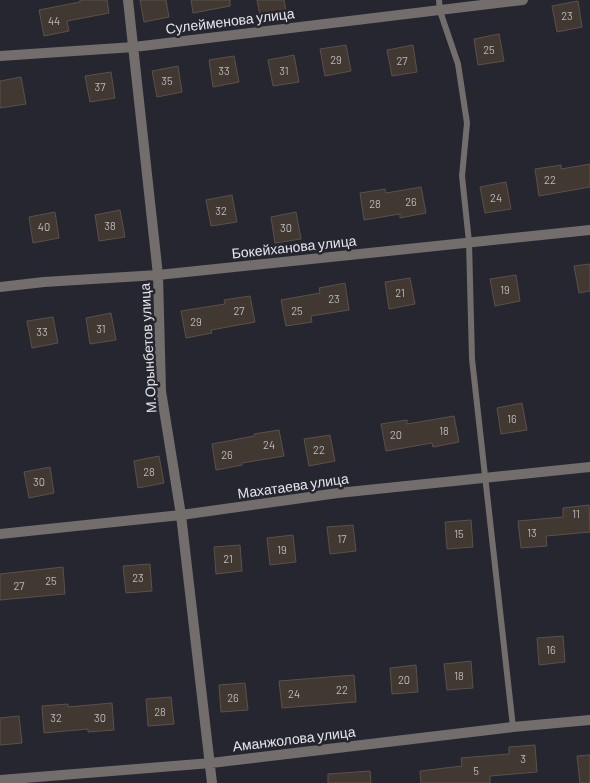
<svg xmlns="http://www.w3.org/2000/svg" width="590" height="783" font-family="Barlow,sans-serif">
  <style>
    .building { fill: #413831; stroke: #5a5149 }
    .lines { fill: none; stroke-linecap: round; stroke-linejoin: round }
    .service { stroke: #736e6b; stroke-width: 6 }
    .minor { stroke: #736e6b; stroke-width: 10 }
    .labels { text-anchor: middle; stroke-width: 5; stroke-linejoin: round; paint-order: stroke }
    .number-label { font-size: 11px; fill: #bcbabd }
    .street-label { font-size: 14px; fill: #e5e6ec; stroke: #262630 }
  </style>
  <rect width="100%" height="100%" fill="#262630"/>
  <!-- building -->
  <path class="building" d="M 80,0 L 107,0 L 109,13 L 67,21 L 69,31 L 44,36 L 39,10 L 80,2 Z
    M 140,0 L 166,0 L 169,17 L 144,22 Z
    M 191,0 L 230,0 L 230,6 L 193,13 Z
    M 257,0 L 284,0 L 287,17 L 261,21 Z
    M 578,1 L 582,27 L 557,32 L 552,6 Z
    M 499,34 L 504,61 L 478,65 L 474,39 Z
    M 346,45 L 351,71 L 325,76 L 320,49 Z
    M 413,45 L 417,72 L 392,76 L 387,50 Z
    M 294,55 L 299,82 L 273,86 L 268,60 Z
    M 234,56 L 239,82 L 213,87 L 209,60 Z
    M 178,66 L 182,92 L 157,97 L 152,71 Z
    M 111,72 L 115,98 L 90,102 L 85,76 Z
    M 21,77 L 26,104 L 0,108 L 0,81 Z
    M 590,164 L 590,187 L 539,196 L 535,169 L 561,165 L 561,169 Z
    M 506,182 L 511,209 L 485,213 L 480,187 Z
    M 421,187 L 426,213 L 400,218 L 400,214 L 364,220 L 360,193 L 385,189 L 386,193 Z
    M 232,195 L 237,222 L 211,226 L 206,200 Z
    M 120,210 L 125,237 L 99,241 L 95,215 Z
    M 55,212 L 59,238 L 33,243 L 29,217 Z
    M 296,212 L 301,239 L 275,243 L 271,217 Z
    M 590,264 L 590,291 L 579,293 L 574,266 Z
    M 516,275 L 520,301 L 495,306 L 490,279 Z
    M 410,278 L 415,304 L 389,309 L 385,282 Z
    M 345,283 L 349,310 L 311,316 L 312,322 L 286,326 L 281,300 L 320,293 L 319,288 Z
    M 250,296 L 255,322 L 211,330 L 212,333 L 186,338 L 181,311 L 225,304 L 224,300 Z
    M 111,313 L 116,340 L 90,344 L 86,318 Z
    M 53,317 L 58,343 L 32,348 L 27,321 Z
    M 522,403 L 527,430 L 501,434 L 497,408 Z
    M 454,416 L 459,442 L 433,447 L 432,443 L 386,451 L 381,424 L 407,420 L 407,424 Z
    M 279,430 L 284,456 L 242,463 L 242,465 L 216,470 L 212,444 L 254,436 L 254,434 Z
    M 330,435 L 335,461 L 309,466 L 304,439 Z
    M 159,456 L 164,483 L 138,488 L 134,461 Z
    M 50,467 L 54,493 L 29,498 L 24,472 Z
    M 589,505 L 590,532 L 546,536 L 547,546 L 521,548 L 518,521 L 563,517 L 563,508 Z
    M 471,520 L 473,547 L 447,549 L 445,522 Z
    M 353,525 L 356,551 L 330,554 L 327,527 Z
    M 293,535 L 296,562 L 270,565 L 267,538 Z
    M 240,545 L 242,571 L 216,574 L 214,547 Z
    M 150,564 L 152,591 L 126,593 L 123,566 Z
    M 63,567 L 65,594 L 0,600 L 0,574 Z
    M 563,636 L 565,662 L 539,665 L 537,638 Z
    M 471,661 L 473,688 L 447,690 L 444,664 Z
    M 416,665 L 418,692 L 392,694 L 390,668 Z
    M 354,675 L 356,702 L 282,708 L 279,681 Z
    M 245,683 L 248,710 L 221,712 L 219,685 Z
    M 171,697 L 174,724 L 148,726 L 146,699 Z
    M 112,703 L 114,730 L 88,732 L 88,729 L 44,733 L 42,706 L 68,704 L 68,707 Z
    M 19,716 L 22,743 L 0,745 L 0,718 Z
    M 535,745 L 537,772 L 490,776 L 490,783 L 421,783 L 420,771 L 462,766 L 461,758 L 509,754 L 509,747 Z
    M 590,755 L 590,783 L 580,783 L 577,756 Z
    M 370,771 L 371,783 L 328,783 L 328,774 Z"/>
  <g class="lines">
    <!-- service -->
    <path class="service" d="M 439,0 L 440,11 L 458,64 L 467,123 L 462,176 L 469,242 L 472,359 L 513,727"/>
    <!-- minor -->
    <path class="minor" d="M 128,0 L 158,275 L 161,391 L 181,515 L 212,783
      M 0,56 L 134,47 L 523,0
      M 0,287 L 44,282 L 158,275 L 590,230
      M 0,534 L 181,515 L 338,493 L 590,467
      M 0,780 L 211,763 L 513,727 L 590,720"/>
  </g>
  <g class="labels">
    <!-- number labels -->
    <g class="number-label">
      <text x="567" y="20">23</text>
      <text x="54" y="25">44</text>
      <text x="489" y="54">25</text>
      <text x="336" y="64">29</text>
      <text x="402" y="65">27</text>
      <text x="224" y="75">33</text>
      <text x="284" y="75">31</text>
      <text x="167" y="85">35</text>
      <text x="100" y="91">37</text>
      <text x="550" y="184">22</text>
      <text x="496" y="202">24</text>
      <text x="411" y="206">26</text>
      <text x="375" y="208">28</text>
      <text x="221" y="215">32</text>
      <text x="110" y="230">38</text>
      <text x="44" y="231">40</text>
      <text x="286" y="232">30</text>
      <text x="505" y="294">19</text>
      <text x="400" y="297">21</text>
      <text x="334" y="303">23</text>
      <text x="239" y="315">27</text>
      <text x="297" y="315">25</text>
      <text x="196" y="326">29</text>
      <text x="101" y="333">31</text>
      <text x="42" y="336">33</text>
      <text x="512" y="423">16</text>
      <text x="444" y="435">18</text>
      <text x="396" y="439">20</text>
      <text x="269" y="449">24</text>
      <text x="319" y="454">22</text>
      <text x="227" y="459">26</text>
      <text x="149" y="476">28</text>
      <text x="39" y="486">30</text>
      <text x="576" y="518">11</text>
      <text x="532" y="537">13</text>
      <text x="459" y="538">15</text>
      <text x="342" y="543">17</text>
      <text x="282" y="554">19</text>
      <text x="228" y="563">21</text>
      <text x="138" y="582">23</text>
      <text x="51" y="585">25</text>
      <text x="19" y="590">27</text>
      <text x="551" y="654">16</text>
      <text x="459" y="680">18</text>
      <text x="404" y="684">20</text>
      <text x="342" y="694">22</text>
      <text x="294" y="698">24</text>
      <text x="233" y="702">26</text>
      <text x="160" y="716">28</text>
      <text x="56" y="722">32</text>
      <text x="100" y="722">30</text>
      <text x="523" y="763">3</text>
      <text x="476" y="775">5</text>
    </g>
    <!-- street labels -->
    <g class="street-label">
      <text transform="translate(230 21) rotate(-7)" y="5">Сулейменова улица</text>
      <text transform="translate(294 247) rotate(-6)" y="5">Бокейханова улица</text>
      <text transform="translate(148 348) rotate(-93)" y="5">М.Орынбетов улица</text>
      <text transform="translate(293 486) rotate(-8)" y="5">Махатаева улица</text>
      <text transform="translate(294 739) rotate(-7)" y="5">Аманжолова улица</text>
    </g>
  </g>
</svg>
